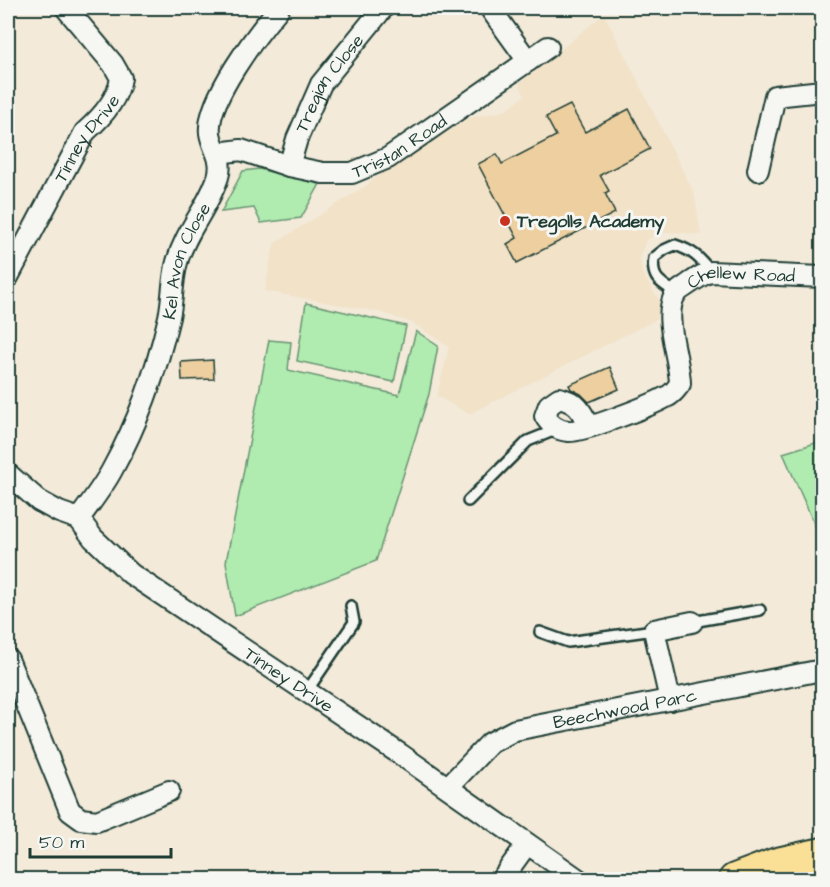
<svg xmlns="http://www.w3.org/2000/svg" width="830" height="887" font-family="'Architects Daughter',sans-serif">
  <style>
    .built { fill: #f1e2c8 }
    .green { fill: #b0ebb0; stroke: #689472; stroke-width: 1.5 }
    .building { fill: #edcfa0; stroke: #1f3d34; stroke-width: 1.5 }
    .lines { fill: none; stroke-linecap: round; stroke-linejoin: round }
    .service-casing { stroke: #1f3d34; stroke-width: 14 }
    .minor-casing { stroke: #1f3d34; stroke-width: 24 }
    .trunk-casing { stroke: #1f3d34; stroke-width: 36 }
    .service { stroke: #f6f6f2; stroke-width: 9 }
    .minor { stroke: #f6f6f2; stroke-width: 20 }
    .trunk { stroke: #fadf96; stroke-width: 32 }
    .poi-dot { fill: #c8321e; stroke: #f6f6f2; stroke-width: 2 }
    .labels { text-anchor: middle; stroke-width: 6; stroke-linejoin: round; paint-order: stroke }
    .street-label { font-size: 18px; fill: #1f3d34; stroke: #f6f6f2 }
    .poi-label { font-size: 18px; font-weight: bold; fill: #1f3d34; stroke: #f6f6f2; text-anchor: start }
  </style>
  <rect width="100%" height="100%" fill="#f3ead9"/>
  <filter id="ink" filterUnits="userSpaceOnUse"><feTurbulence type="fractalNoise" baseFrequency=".0167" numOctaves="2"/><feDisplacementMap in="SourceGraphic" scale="12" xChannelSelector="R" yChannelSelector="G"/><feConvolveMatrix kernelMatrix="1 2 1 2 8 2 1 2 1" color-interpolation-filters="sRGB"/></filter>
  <g filter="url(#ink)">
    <!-- built -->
    <path class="built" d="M 604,14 L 694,193 L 701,235 L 677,232 L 658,233 L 646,240 L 640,255 L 642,273 L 660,302 L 657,319 L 469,414 L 437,396 L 449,347 L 413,323 L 380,312 L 265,291 L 274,244 L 366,186 L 386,170 L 469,118 L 504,111 L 525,96 L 519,84 Z"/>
    <!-- green -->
    <path class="green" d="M 259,169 L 320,184 L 301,218 L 261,223 L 254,208 L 221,212 L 243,171 Z
      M 306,303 L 406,326 L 394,382 L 297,361 Z
      M 416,331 L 438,346 L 429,394 L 376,561 L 235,616 L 226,562 L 269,340 L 291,342 L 288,370 L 399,395 Z
      M 822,441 L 822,526 L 816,528 L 783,453 Z"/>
    <!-- building -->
    <path class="building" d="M 570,105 L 585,132 L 629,109 L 650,149 L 600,175 L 609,191 L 605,193 L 615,213 L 517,263 L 507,244 L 517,238 L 478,164 L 497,154 L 502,164 L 556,136 L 546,117 Z
      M 213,360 L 214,379 L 182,380 L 181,362 Z
      M 610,367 L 619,389 L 589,402 L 581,394 L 571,389 L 569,385 Z"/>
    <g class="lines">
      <defs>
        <path id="service" d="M 676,293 C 660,282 651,279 654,258 L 664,250 L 675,245 C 693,251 699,257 711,272
          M 468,501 L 528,441 L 558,429
          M 692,622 L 760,610
          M 540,632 L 568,642 L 654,630
          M 307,691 L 354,622 L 351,606"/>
        <g id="minor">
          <path d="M 528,61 L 548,47"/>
          <path id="s1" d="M 218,153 L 241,150 L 289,166 L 323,173 L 352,173 L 388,158 L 528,61 L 492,11"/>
          <path id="s2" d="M 289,166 L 297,139 L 321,84 L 383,8"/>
          <path d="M 758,170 L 775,96 L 822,91"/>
          <path id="s3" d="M 8,277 L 85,132 C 101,118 118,99 121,78 L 113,64 L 66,8"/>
          <path id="s4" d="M 589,426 C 581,410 577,402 559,398 L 549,405 L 545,416 C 550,425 557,430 568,431 C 581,433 652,405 666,397 C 672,395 676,389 680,384 C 680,359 662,317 675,295 C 678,290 685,287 690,283 C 697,279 702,274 711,272 L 822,277"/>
          <path id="s5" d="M 8,474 L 39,501 L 59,512 L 79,519 L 93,538 L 131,574 L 400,754 L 579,880"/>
          <path id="s6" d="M 79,519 C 90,503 103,487 112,470 C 138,423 157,369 169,317 C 173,299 172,280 177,262 C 186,230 208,208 218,177 C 224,159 212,148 210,133 C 206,100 258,33 279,8"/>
          <path d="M 8,659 L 70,811 L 81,819 L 97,821 L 169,791"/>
          <path d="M 670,700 L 654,630 L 692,622"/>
          <path id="s7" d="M 448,787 L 490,743 L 515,730 L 822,670"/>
          <path d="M 501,880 L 527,844"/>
        </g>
        <path id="trunk" d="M 735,880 L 777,864 L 822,854"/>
      </defs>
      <!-- service casing -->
      <use href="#service" class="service-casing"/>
      <!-- minor casing -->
      <use href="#minor" class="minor-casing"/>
      <!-- trunk casing -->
      <use href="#trunk" class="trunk-casing"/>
      <!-- service -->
      <use href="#service" class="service"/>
      <!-- minor -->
      <use href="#minor" class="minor"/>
      <!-- trunk -->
      <use href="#trunk" class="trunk"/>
    </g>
  </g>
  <!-- markers -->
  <circle class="poi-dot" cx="505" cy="221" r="6"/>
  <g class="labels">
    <!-- street labels -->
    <g class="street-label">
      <text dy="6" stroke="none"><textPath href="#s2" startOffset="93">Tregian Close</textPath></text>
      <text dy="6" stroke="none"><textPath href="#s3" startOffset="160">Tinney Drive</textPath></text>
      <text dy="6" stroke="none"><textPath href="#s1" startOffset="192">Tristan Road</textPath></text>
      <text dy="6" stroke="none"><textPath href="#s6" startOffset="282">Kel Avon Close</textPath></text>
      <text dy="6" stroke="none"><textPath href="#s4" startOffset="382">Chellew Road</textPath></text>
      <text dy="6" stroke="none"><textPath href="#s5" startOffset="351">Tinney Drive</textPath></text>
      <text dy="6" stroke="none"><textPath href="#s7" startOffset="201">Beechwood Parc</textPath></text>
    </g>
    <!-- poi labels -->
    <g class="poi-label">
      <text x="517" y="227">Tregolls Academy</text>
    </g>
  </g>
  <!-- margin -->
  <rect width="830" height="887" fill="none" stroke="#f6f6f2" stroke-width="30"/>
  <rect x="15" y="15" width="800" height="857" fill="none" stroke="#1f3d34" stroke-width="2" filter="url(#ink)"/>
  <!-- scale -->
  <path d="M30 848v9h141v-9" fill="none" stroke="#1f3d34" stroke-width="3"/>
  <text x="39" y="848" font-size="18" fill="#1f3d34" stroke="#f6f6f2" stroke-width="4.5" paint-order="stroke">50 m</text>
</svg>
